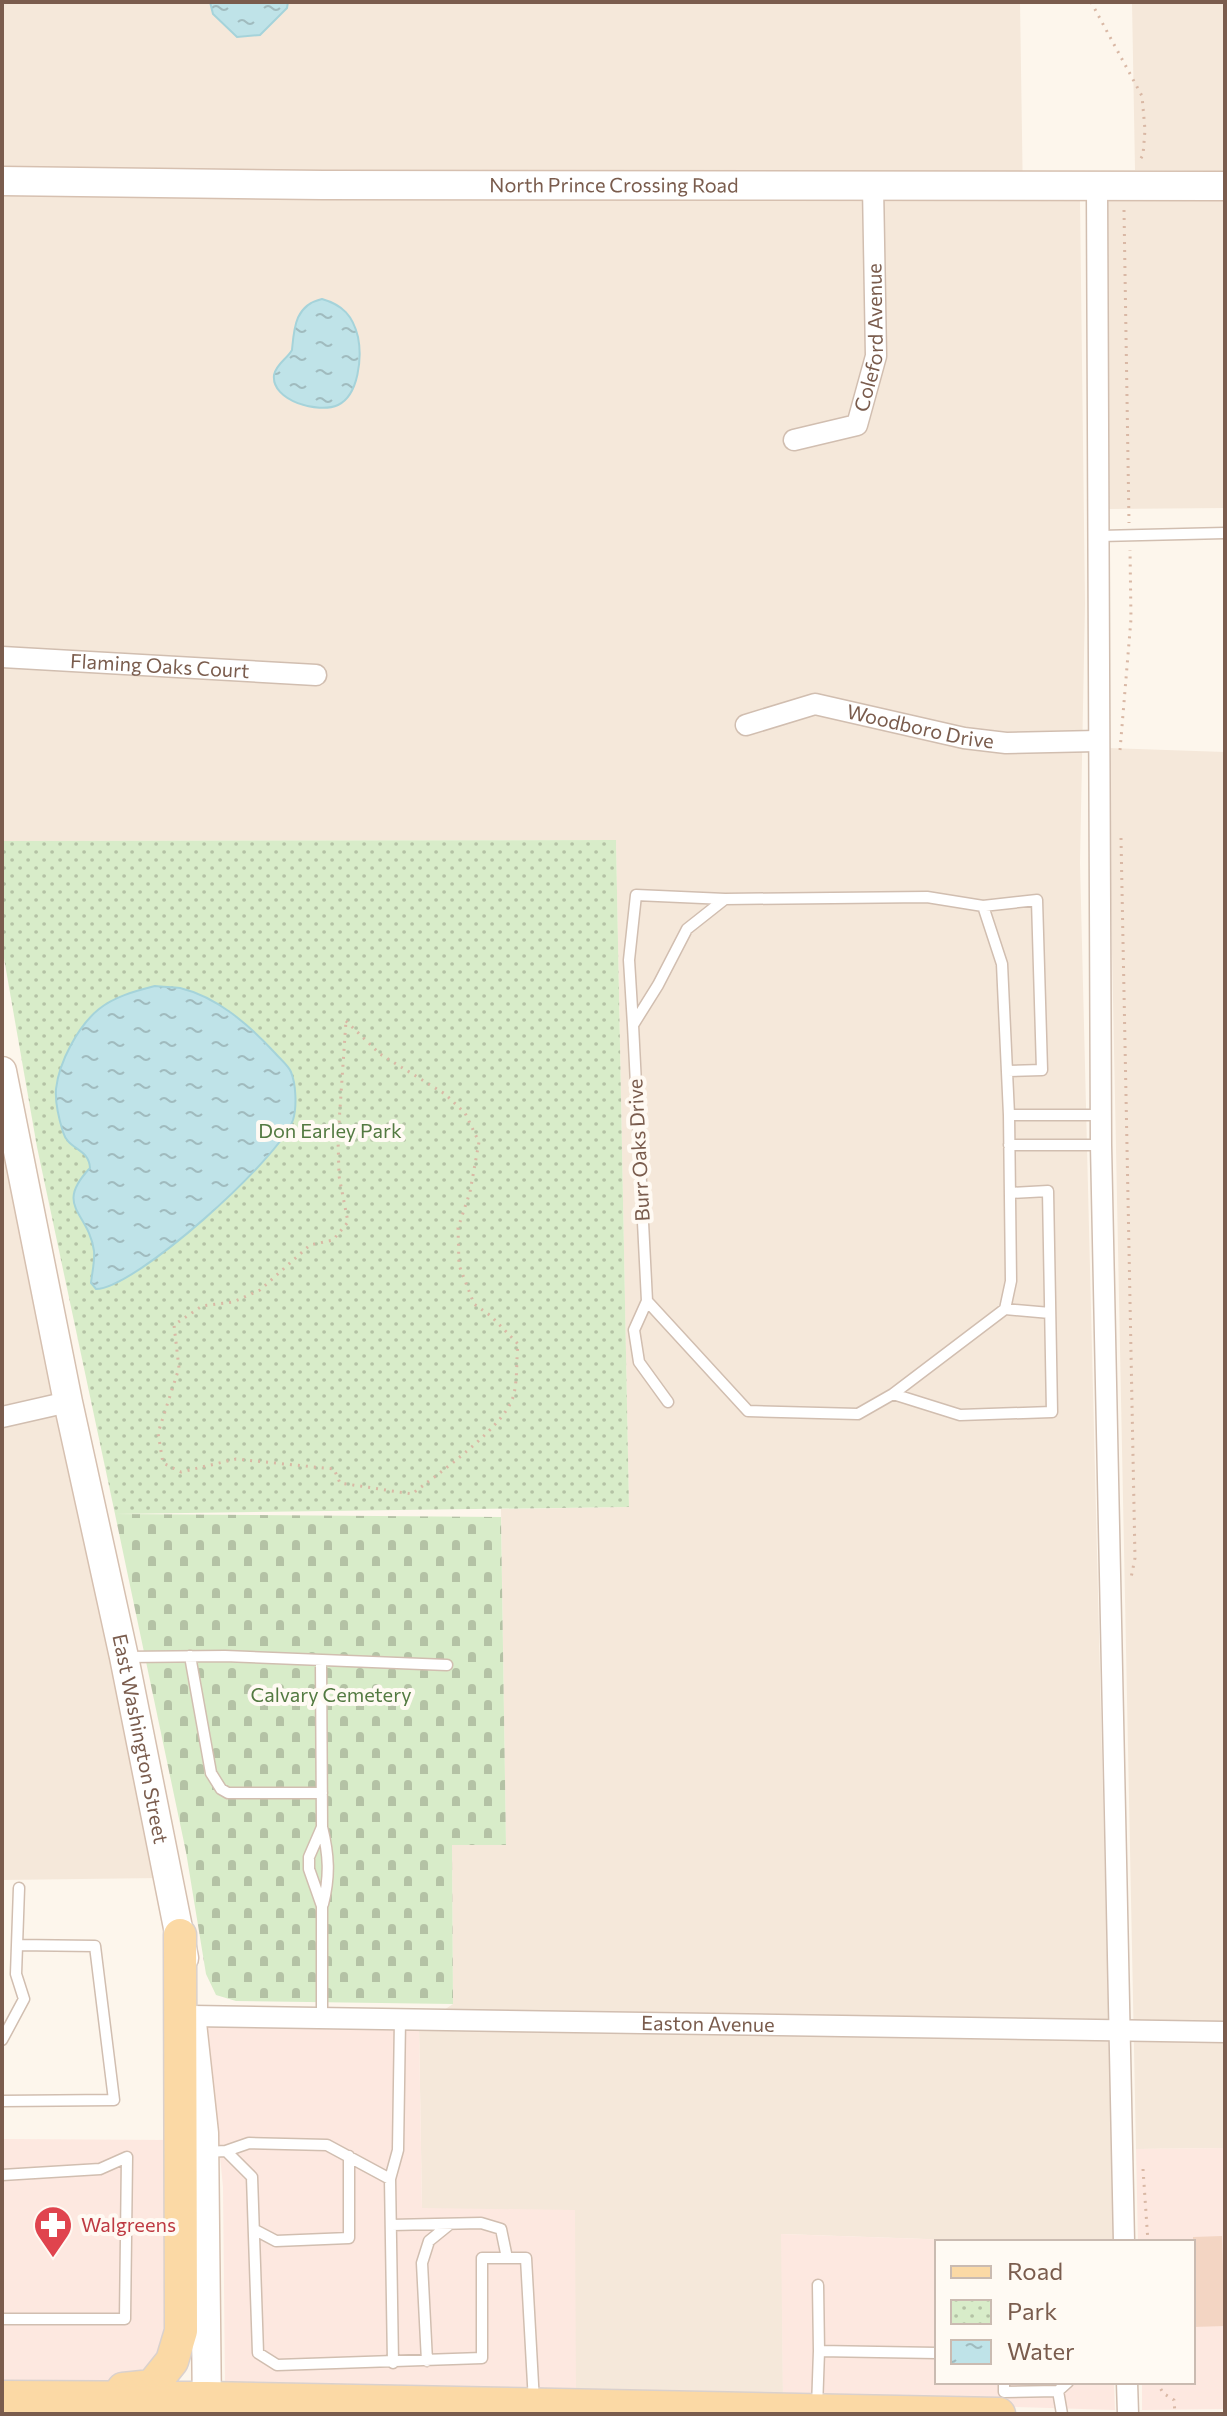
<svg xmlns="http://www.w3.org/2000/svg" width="1227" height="2416" font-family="Commissioner,sans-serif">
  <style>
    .residential { fill: #f5e8da }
    .commercial { fill: #fde8e0 }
    .cemetery { fill: url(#cemetery-stones) }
    .park { fill: url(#park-dots) }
    .water { fill: url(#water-ripples); stroke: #a5d3da; stroke-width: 2 }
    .building { fill: #f3d5c3 }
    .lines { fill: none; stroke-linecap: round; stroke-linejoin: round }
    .lane-casing { stroke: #d1beb0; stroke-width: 13 }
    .street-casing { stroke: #d1beb0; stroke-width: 23 }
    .secondary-casing { stroke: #d6c0b0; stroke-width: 31 }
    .primary-casing { stroke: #dad1cd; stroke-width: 35 }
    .path { stroke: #d9b8a5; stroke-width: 3; stroke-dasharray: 2 6; stroke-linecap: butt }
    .lane { stroke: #fff; stroke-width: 10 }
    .street { stroke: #fff; stroke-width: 20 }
    .secondary { stroke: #fff; stroke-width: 28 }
    .primary { stroke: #fbd9a5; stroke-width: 32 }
    .labels { text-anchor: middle; stroke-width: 8; stroke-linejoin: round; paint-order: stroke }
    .street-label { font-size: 20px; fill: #7a5c4d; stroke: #fffaf3 }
    .park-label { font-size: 20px; fill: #537a41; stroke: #fffaf3 }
    .health-label { font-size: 20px; fill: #be3a42; stroke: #fffaf3; text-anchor: start }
  </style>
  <defs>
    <pattern id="cemetery-stones" width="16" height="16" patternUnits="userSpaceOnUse" patternTransform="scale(2)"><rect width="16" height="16" fill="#d8ecc9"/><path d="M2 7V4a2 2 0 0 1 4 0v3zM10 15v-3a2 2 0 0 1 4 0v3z" fill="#b4c2a5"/></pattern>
    <pattern id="park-dots" width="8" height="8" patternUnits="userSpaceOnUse" patternTransform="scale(2)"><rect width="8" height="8" fill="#d8ecc9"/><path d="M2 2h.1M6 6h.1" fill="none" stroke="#b4c2a5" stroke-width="1.8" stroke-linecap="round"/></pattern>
    <pattern id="water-ripples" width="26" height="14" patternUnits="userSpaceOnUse" patternTransform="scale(2)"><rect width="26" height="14" fill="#bfe3e8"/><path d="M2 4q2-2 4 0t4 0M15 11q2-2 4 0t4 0" fill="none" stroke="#a0bbbe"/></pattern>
  </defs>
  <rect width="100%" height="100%" fill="#fdf6ec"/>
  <!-- residential -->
  <path class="residential" d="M 2,2 L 1020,2 L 1023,201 L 1080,201 L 1085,604 L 1080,863 L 1114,2242 L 1012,2242 L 782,2234 L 783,2400 L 576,2393 L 422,2208 L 419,2027 L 453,2004 L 452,1844 L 506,1844 L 501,1509 L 629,1507 L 616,840 L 2,841 Z
    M 1132,2 L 1225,2 L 1225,171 L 1135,170 Z
    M 1225,199 L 1225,508 L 1109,509 L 1106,200 Z
    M 1108,748 L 1225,752 L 1225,2148 L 1136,2149 Z
    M 2,1136 L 54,1394 L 2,1406 Z
    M 61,1411 L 160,1878 L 2,1880 L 2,1424 Z"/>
  <!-- commercial -->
  <path class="commercial" d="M 207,2024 L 419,2027 L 422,2208 L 575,2210 L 576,2393 L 225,2386 L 223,2187 Z
    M 2,2139 L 176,2140 L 179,2256 L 177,2395 L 2,2394 Z
    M 1225,2148 L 1225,2409 L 1142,2410 L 1142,2382 L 1193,2382 L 1193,2242 L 1138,2242 L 1136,2149 Z
    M 781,2234 L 1012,2242 L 937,2242 L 937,2382 L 1114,2382 L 1115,2410 L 783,2400 Z"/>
  <!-- cemetery -->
  <path class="cemetery" d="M 115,1514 L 501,1517 L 506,1845 L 452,1845 L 453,2004 L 236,2001 L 216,1995 L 206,1974 L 186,1852 Z"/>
  <!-- park -->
  <path class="park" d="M 616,840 L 629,1507 L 115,1514 L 37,1147 L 2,947 L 2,841 Z"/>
  <!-- water -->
  <path class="water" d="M 210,2 L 288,2 L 287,8 L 260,35 L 237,37 L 213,14 Z
    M 322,299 C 343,305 353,316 358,337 C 362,357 359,395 338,405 C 319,414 271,401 274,375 C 276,364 287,359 292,350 C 294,328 295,305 322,299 Z
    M 155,986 C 163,987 172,987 180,988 C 218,997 250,1026 275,1053 C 280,1059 288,1065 291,1072 C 296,1084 297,1107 293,1120 C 279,1159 135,1289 96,1289 L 91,1283 C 92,1273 95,1261 94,1251 C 89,1212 53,1207 90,1168 C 89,1148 68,1150 63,1132 C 59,1119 55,1102 56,1089 C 59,1062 78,1026 99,1009 C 115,996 136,991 155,986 Z"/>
  <!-- building -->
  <path class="building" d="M 1222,2236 L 1225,2326 L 1193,2327 L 1193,2237 Z"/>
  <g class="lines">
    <defs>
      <path id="lane" d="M 1100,536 L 1225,533
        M 927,897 L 983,906 L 1002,964 L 1009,1115 L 1011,1281 L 1005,1309 L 893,1394 L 858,1414 L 748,1411 L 647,1301 L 633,1025 L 658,985 L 687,929 L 725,899 Z
        M 983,906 L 1037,900 L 1042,1070 L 1007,1071
        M 633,1025 L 629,960 L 636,895 L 725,899
        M 1009,1115 L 1100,1115
        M 1009,1145 L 1101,1145
        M 647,1301 L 634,1330 L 639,1362 L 668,1402
        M 1005,1309 L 1050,1313
        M 893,1394 L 960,1415 L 1052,1412 L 1048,1191 L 1010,1193
        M 190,1656 L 211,1773 L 221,1789 L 228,1793 L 322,1793
        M 126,1657 L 225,1656 L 447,1665
        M 321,1662 L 322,1827 L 309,1857 L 309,1869 L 322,1906 L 322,2018
        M 322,1827 C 329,1855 330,1876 323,1904
        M 2,2040 L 24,1999 L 16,1974 L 19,1888
        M 2,2101 L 114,2100 L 95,1946 L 17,1945
        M 226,2151 L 249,2143 L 327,2145 L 390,2179 L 393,2363
        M 206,2152 L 226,2151 L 252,2177 L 258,2353 L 277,2365 L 482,2358 L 482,2258 L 526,2258 L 534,2402
        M 2,2175 L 100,2169 L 127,2157 L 125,2319 L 2,2319
        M 390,2179 L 398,2150 L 400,2019
        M 391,2225 L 481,2223 L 501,2229 L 507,2258
        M 255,2230 L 276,2241 L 349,2238 L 349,2156
        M 818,2285 L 819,2351
        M 427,2361 L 422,2263 L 429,2241 L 450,2224
        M 1004,2382 L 1004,2392 L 1058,2391 L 1068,2382
        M 1058,2391 L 1062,2414
        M 817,2408 L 819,2351 L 937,2353"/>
      <g id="street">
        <path d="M 1097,186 L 1101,1145 L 1124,2242"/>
        <path id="s1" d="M 794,440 L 857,425 L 876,356 L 873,186"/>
        <path id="s2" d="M 2,657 L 316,675"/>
        <path id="s3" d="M 746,725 L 815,704 L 964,738 L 1006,743 L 1097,741"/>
        <path d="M 2,1417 L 68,1402"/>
        <path id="s4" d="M 192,2016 L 1225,2032"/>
        <path d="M 1127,2382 L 1128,2414"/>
      </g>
      <g id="secondary">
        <path id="s5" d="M 2,181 L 323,185 L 1225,186"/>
        <path id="s6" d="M 2,1071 L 68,1402 L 124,1657 L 184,1958"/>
        <path d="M 192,2023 L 204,2133 L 207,2414"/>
      </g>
      <path id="primary" d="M 123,2389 L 152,2386 L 172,2361 L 181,2331 L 180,1935
        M 2,2397 L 207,2398 L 999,2414"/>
    </defs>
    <!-- lane casing -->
    <use href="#lane" class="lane-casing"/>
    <!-- street casing -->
    <use href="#street" class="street-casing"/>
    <!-- secondary casing -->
    <use href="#secondary" class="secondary-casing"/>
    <!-- primary casing -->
    <use href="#primary" class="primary-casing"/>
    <!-- path -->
    <path class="path" d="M 1091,2 L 1142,96 L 1145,130 L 1143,155 L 1138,163
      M 1124,210 L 1129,523
      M 2,226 L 5,226
      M 1120,750 L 1131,619 L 1130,550
      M 1121,838 L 1135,1558 L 1131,1578
      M 346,1021 L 380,1054 L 445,1094 L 465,1113 L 479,1142 L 470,1192 L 458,1228 L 459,1265 L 474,1304 L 491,1316 L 518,1344 C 516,1360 518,1385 512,1400 C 500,1430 438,1474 412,1494 L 340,1483 L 334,1469 L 236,1459 L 181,1472 L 163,1463 L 158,1433 L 179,1368 L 174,1325 L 202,1306 L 233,1302 L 260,1290 L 310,1245 L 333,1240 L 348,1222 L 339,1176 L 338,1138 Z
      M 1143,2169 L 1148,2242
      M 1157,2382 L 1163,2393 L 1174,2400 L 1175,2414"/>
    <!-- lane -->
    <use href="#lane" class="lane"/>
    <!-- street -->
    <use href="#street" class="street"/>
    <!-- secondary -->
    <use href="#secondary" class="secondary"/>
    <!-- primary -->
    <use href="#primary" class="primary"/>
  </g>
  <!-- icons -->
  <defs>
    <symbol id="pharmacy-pin" viewBox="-11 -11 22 30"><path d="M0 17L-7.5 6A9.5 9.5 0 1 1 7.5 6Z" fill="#e0444e" stroke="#fffaf3"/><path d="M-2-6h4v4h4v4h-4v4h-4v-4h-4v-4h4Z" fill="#fff"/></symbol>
  </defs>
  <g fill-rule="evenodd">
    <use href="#pharmacy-pin" x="31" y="2203" width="44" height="60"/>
  </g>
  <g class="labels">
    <!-- street labels -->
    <g class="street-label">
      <text dy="7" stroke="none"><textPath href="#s5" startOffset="612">North Prince Crossing Road</textPath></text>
      <text dy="7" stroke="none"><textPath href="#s1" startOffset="154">Coleford Avenue</textPath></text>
      <text dy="7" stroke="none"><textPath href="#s2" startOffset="158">Flaming Oaks Court</textPath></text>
      <text dy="7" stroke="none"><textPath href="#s3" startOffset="180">Woodboro Drive</textPath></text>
      <text transform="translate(639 1150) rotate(-93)" y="7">Burr Oaks Drive</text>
      <text dy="7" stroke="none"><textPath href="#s6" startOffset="682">East Washington Street</textPath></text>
      <text dy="7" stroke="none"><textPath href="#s4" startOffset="516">Easton Avenue</textPath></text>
    </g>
    <!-- park labels -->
    <g class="park-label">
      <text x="330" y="1138">Don Earley Park</text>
      <text x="331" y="1702">Calvary Cemetery</text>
    </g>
    <!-- health labels -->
    <g class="health-label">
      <text x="81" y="2232">Walgreens</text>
    </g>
  </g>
  <!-- border -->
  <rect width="1227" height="2416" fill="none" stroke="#7a5c4d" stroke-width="8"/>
  <!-- legend -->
  <rect x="935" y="2240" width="260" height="144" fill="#fffaf3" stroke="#cabbb1" stroke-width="2"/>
  <rect x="951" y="2266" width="40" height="12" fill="#fbd9a5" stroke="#cabbb1" stroke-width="2"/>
  <text x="1007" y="2280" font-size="24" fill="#7a5c4d">Road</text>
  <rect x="951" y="2300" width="40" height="24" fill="url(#park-dots)" stroke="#cabbb1" stroke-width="2"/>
  <text x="1007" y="2320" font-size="24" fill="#7a5c4d">Park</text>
  <rect x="951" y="2340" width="40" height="24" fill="url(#water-ripples)" stroke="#cabbb1" stroke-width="2"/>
  <text x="1007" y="2360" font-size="24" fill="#7a5c4d">Water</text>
</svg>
